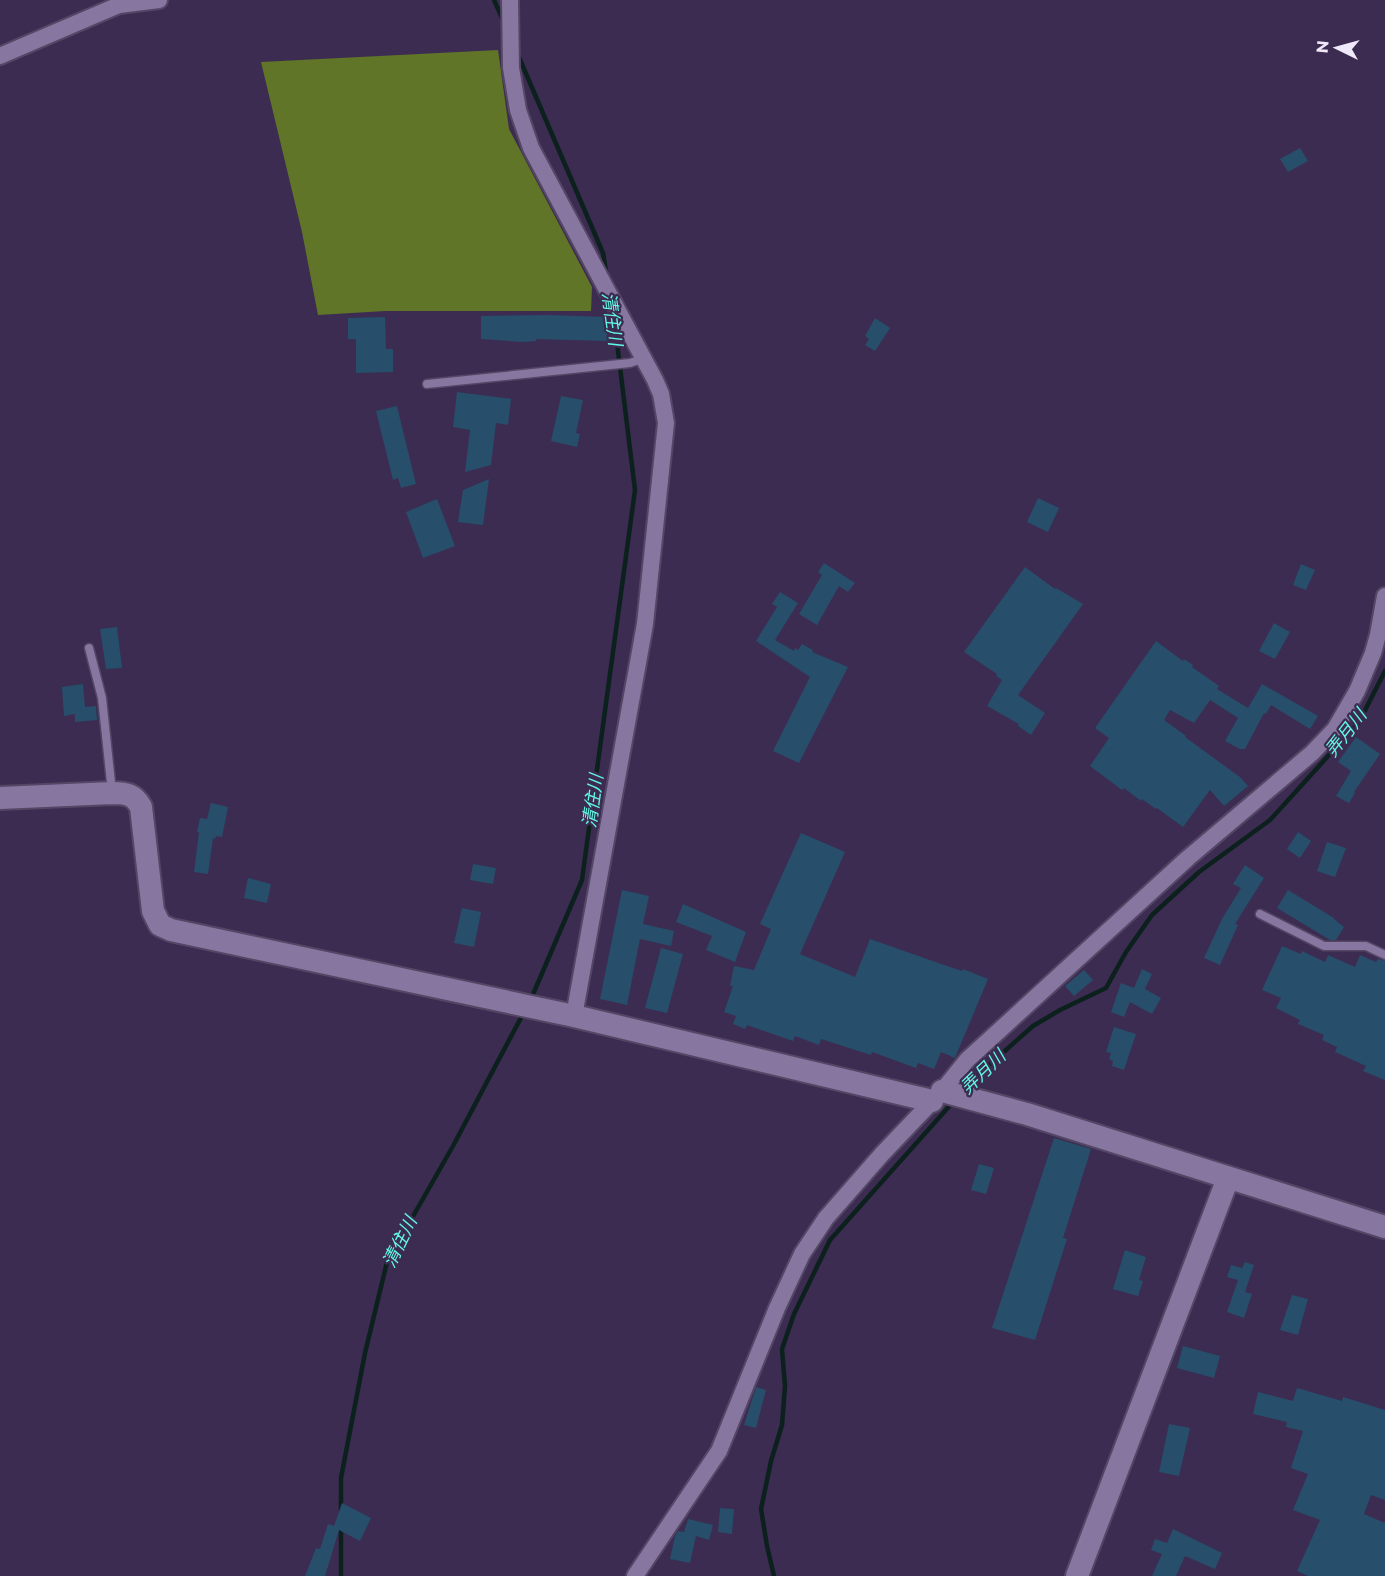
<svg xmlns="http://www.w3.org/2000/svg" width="1385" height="1576" font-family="Montserrat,'Noto Sans JP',sans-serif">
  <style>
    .forest { fill: #607527 }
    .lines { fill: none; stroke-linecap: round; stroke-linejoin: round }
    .stream { stroke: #0c201d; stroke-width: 4.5 }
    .building { fill: #274e6b }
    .lane-casing { stroke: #544665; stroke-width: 11 }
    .street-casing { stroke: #544665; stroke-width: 20 }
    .secondary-casing { stroke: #544665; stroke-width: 26 }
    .lane { stroke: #8776a0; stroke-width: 8 }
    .street { stroke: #8776a0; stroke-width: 16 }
    .secondary { stroke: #8776a0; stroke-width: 22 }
    .labels { text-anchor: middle; stroke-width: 4.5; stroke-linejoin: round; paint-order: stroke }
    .water-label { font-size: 18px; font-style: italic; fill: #62f8e4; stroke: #3c2c51 }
  </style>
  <rect width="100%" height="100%" fill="#3c2c51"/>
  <!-- forest -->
  <path class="forest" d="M 498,50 L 509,129 L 592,287 L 591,311 L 385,311 L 318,315 L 302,232 L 261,62 Z"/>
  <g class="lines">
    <!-- stream -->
    <path class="stream" d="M 494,0 L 504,22
      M 518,55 L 603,253 L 607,277
      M 531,999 L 582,880 L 635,490 L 614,318
      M 965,1089 L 979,1074 L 1033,1026 L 1060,1010 L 1106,988 L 1126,952 L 1152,915 L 1199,872 L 1270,820 L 1359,722 L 1385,671
      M 341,1510 L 341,1478 L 365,1353 L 387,1262 L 453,1146 L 524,1012
      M 341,1527 L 341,1576
      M 774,1576 L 767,1546 L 761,1509 L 771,1461 L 782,1425 L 785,1386 L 782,1349 L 794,1314 L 830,1240 L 953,1102"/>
  </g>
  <!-- building -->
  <path class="building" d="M 1300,148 L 1308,161 L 1288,172 L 1280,159 Z
    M 548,315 L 608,317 L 607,341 L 536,339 L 536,341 L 523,342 L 481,339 L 481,316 Z
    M 385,317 L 386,349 L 393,349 L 393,372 L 356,373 L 356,339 L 348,339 L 348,318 Z
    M 875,318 L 890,328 L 875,351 L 865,345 L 869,339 L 865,336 Z
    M 457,392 L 511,399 L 508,425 L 496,423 L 491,465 L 465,472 L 470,430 L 453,427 Z
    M 561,396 L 583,400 L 576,433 L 580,434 L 577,447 L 551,441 Z
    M 397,406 L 416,484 L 401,488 L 398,478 L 393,480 L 376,411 Z
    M 489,479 L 483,525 L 458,522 L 463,490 Z
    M 1038,498 L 1059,508 L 1048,532 L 1027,522 Z
    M 437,499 L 455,546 L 423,558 L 406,512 Z
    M 824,563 L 855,583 L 848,592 L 839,586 L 817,625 L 799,614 L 822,575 L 818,572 Z
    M 1301,564 L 1315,570 L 1306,590 L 1293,585 Z
    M 1025,567 L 1055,589 L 1056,588 L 1083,604 L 1018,695 L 1045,713 L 1031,735 L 1018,726 L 1019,724 L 987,706 L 1002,680 L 996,676 L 997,674 L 964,652 Z
    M 780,592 L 798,603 L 775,640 L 794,651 L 795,648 L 798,650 L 802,644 L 813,650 L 812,652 L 848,667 L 799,763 L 773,751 L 810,677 L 756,641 L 777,607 L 772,604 Z
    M 1274,623 L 1290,632 L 1275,659 L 1259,651 Z
    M 117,627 L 122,668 L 106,669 L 100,629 Z
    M 1156,641 L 1183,661 L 1184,659 L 1193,665 L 1192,667 L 1219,686 L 1217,689 L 1248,708 L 1262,684 L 1318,716 L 1310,729 L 1271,705 L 1266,714 L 1264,713 L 1245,749 L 1240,749 L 1225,741 L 1238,718 L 1210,700 L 1194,723 L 1170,710 L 1164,720 L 1186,736 L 1185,737 L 1240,777 L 1248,786 L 1224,806 L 1210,790 L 1183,827 L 1157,808 L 1156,809 L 1142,799 L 1141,801 L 1124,788 L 1122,790 L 1090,766 L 1109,738 L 1095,728 Z
    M 83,684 L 85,707 L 96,706 L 97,720 L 75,722 L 75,714 L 64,716 L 62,687 Z
    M 1356,737 L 1380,754 L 1354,792 L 1355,793 L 1349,803 L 1336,796 L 1351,771 L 1338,762 Z
    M 211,803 L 228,807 L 222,837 L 216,836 L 215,839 L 213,838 L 208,874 L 194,872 L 199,832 L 197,832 L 200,818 L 207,819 Z
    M 1298,832 L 1311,841 L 1300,858 L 1287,849 Z
    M 801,833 L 845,852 L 800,954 L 855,977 L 870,939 L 947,966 L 962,971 L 963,969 L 988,979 L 955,1058 L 941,1052 L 934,1069 L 918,1063 L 916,1068 L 872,1052 L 871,1055 L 821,1039 L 819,1045 L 795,1036 L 793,1041 L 747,1025 L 745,1029 L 733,1024 L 736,1016 L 724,1012 L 733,986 L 730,986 L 734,966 L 754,970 L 771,929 L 760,924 Z
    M 1327,842 L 1346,848 L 1335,877 L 1317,871 Z
    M 473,864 L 496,868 L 493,884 L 470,880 Z
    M 1245,865 L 1264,878 L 1235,924 L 1238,925 L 1220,965 L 1204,958 L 1222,919 L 1241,888 L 1233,884 Z
    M 248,878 L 271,884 L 267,903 L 244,898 Z
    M 622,890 L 649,896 L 643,924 L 674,931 L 671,946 L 640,939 L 627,1005 L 600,999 Z
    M 1288,890 L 1334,918 L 1334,919 L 1344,927 L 1336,940 L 1330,940 L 1277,908 Z
    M 683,904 L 746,932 L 735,962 L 706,950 L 712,936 L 676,922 Z
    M 462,908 L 481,912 L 474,947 L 454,943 Z
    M 1282,946 L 1301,954 L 1302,951 L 1325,962 L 1328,955 L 1355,967 L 1360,955 L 1376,962 L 1378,959 L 1385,961 L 1385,1080 L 1363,1071 L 1366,1066 L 1335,1052 L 1337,1047 L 1322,1040 L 1324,1035 L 1298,1024 L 1300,1020 L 1276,1008 L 1281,998 L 1262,990 Z
    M 661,948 L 683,954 L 667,1013 L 645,1008 Z
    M 1142,969 L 1152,974 L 1145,989 L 1161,998 L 1152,1014 L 1130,1002 L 1124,1017 L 1111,1012 L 1121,983 L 1134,988 Z
    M 1084,970 L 1093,980 L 1074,996 L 1065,986 Z
    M 1114,1027 L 1136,1034 L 1124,1070 L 1112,1066 L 1113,1061 L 1109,1059 L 1111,1053 L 1106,1052 Z
    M 1054,1138 L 1091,1149 L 1063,1238 L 1067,1239 L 1035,1340 L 992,1328 Z
    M 979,1164 L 994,1168 L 986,1194 L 971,1190 Z
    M 1125,1250 L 1146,1257 L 1139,1280 L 1143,1281 L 1138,1296 L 1113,1289 Z
    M 1245,1262 L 1254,1265 L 1245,1292 L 1252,1294 L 1244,1318 L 1227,1312 L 1238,1280 L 1227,1277 L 1231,1265 L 1242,1268 Z
    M 1292,1295 L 1308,1299 L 1298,1335 L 1280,1330 Z
    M 1183,1346 L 1220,1356 L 1214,1378 L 1177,1368 Z
    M 756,1387 L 766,1390 L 756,1428 L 744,1425 Z
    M 1297,1388 L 1342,1401 L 1343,1397 L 1385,1410 L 1385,1500 L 1371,1495 L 1364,1514 L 1385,1523 L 1385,1576 L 1308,1576 L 1297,1571 L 1320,1520 L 1293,1510 L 1308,1474 L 1291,1468 L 1303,1431 L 1286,1427 L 1287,1422 L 1253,1414 L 1258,1392 L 1293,1401 Z
    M 1169,1424 L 1190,1428 L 1179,1476 L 1159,1472 Z
    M 342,1503 L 371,1518 L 360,1541 L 339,1530 L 325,1576 L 305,1576 L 316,1548 L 320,1549 L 328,1524 L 334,1526 Z
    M 720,1508 L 734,1509 L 732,1534 L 718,1532 Z
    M 688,1519 L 713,1525 L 709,1540 L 696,1536 L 690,1563 L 670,1559 L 675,1536 L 678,1531 L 684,1532 Z
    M 1173,1529 L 1222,1553 L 1215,1569 L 1185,1556 L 1176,1576 L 1152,1576 L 1162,1554 L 1151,1550 L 1155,1539 L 1167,1543 Z"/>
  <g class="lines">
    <defs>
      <path id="lane" d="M 427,384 L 630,363 L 642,359
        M 89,648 L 102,698 L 112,792
        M 1260,914 L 1324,946 L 1366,946 L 1385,955"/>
      <path id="street" d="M 510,0 L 511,68 L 518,110 L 531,148 L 655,380 L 661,394 L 666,423 L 645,624 L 574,1016
        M 0,56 L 119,5 L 159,0
        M 635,1576 L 719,1451 L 777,1308 L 802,1254 L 826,1218 L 882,1154 L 942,1091 L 967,1060 L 1188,858 L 1312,753 L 1335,729 L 1357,691 L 1373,653 L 1378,635 L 1385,596"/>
      <path id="secondary" d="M 0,798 L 112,793 C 126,793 134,794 141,807 L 153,911 L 160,925 L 171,930 L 574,1016 L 932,1101
        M 942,1091 L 1027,1114 L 1385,1227
        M 1077,1576 L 1228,1178"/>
    </defs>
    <!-- lane casing -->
    <use href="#lane" class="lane-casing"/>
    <!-- street casing -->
    <use href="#street" class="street-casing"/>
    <!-- secondary casing -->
    <use href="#secondary" class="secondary-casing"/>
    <!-- lane -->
    <use href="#lane" class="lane"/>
    <!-- street -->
    <use href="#street" class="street"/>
    <!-- secondary -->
    <use href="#secondary" class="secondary"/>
  </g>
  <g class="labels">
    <!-- water labels -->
    <g class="water-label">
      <text transform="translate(612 319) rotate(82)" y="6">清住川</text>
      <text transform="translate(1346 733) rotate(-52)" y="6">弄月川</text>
      <text transform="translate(593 801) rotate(-82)" y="6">清住川</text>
      <text transform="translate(983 1072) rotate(-44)" y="6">弄月川</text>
      <text transform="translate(400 1242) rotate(-64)" y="6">清住川</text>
    </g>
  </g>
  <!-- north arrow -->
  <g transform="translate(1337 48) rotate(275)" stroke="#3c2c51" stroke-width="4.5" paint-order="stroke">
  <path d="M0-4.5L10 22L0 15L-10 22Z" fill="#f0e9fc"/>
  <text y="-9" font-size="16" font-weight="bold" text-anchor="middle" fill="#f0e9fc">N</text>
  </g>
</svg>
